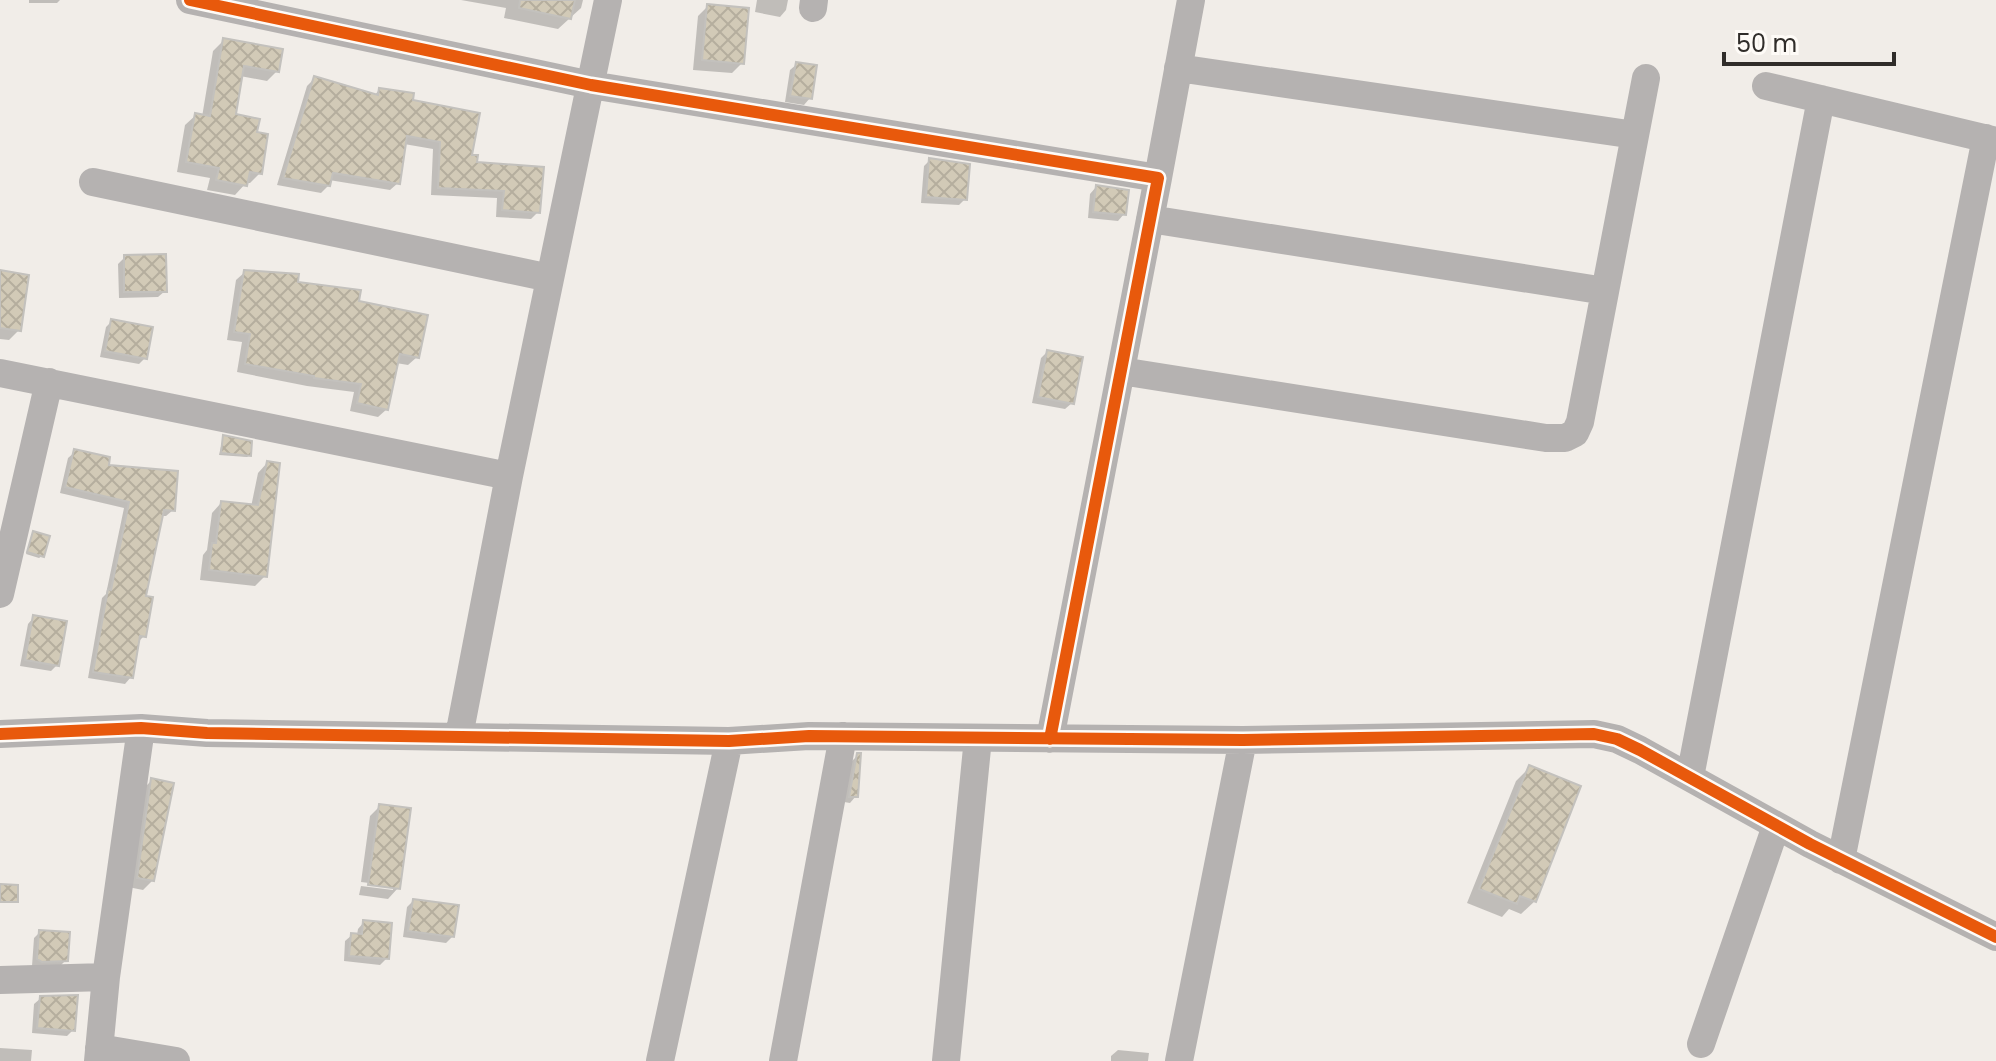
<svg xmlns="http://www.w3.org/2000/svg" width="1996" height="1061" font-family="Poppins,sans-serif">
  <style>
    .shadow { fill: #0003 }
    .building { fill: url(#building-cross-hatch); stroke: #c3c1bd; stroke-width: 2 }
    .lines { fill: none; stroke-linecap: round; stroke-linejoin: round }
    .minor { stroke: #b5b2b1; stroke-width: 28 }
    .cycleway-casing { stroke: #fefbf7; stroke-width: 17 }
    .cycleway { stroke: #e8590c; stroke-width: 12 }
  </style>
  <defs>
    <pattern id="building-cross-hatch" width="8" height="8" patternUnits="userSpaceOnUse" patternTransform="scale(2)"><rect width="8" height="8" fill="#d2cab7"/><path d="M0 0l8 8M0 8l8-8" fill="none" stroke="#b5ae9e"/></pattern>
  </defs>
  <rect width="100%" height="100%" fill="#f1ede8"/>
  <!-- shadow -->
  <path class="shadow" d="M 29,0 L 60,0 L 57,3 L 29,3 Z
    M 461,0 L 583,0 L 581,8 L 558,29 L 504,18 L 506,8 Z
    M 757,0 L 788,0 L 786,10 L 780,17 L 755,12 Z
    M 708,6 L 742,63 L 732,73 L 693,70 L 698,16 Z
    M 224,40 L 277,71 L 267,81 L 240,76 L 233,115 L 255,134 L 260,173 L 250,183 L 246,183 L 235,195 L 207,190 L 210,178 L 177,172 L 185,125 L 196,115 L 202,117 L 213,51 Z
    M 797,64 L 810,98 L 804,105 L 785,102 L 790,70 Z
    M 315,78 L 374,96 L 379,90 L 410,102 L 475,164 L 538,212 L 531,219 L 496,217 L 497,198 L 431,195 L 433,149 L 404,144 L 398,183 L 390,190 L 329,180 L 329,185 L 321,193 L 277,185 L 307,86 Z
    M 930,160 L 965,199 L 959,205 L 921,203 L 924,166 Z
    M 1096,187 L 1124,214 L 1118,221 L 1088,218 L 1090,194 Z
    M 125,257 L 165,291 L 158,297 L 119,298 L 118,264 Z
    M 0,272 L 19,330 L 9,340 L 0,339 Z
    M 245,272 L 296,283 L 357,302 L 417,357 L 408,365 L 396,363 L 387,409 L 378,417 L 350,411 L 354,392 L 307,386 L 237,372 L 242,342 L 227,340 L 236,280 Z
    M 112,321 L 145,358 L 139,364 L 100,357 L 106,327 Z
    M 1047,352 L 1072,403 L 1065,409 L 1032,403 L 1041,358 Z
    M 223,438 L 250,455 L 247,457 L 219,455 Z
    M 75,452 L 106,467 L 173,510 L 166,516 L 161,516 L 144,598 L 144,636 L 137,643 L 131,677 L 125,684 L 88,678 L 102,598 L 106,594 L 124,508 L 60,493 L 68,458 Z
    M 267,463 L 265,576 L 255,586 L 200,580 L 203,555 L 207,550 L 212,513 L 221,503 L 251,507 L 258,473 Z
    M 33,533 L 42,556 L 39,558 L 26,554 Z
    M 34,617 L 57,665 L 51,671 L 20,666 L 28,624 Z
    M 858,755 L 856,796 L 850,803 L 844,802 L 851,762 Z
    M 1529,768 L 1535,901 L 1521,914 L 1509,909 L 1502,917 L 1467,903 L 1516,781 Z
    M 152,780 L 153,880 L 143,890 L 128,887 L 142,790 Z
    M 380,806 L 398,888 L 388,899 L 359,895 L 361,886 L 393,890 L 393,886 L 361,882 L 370,816 Z
    M 413,901 L 453,936 L 446,943 L 403,937 L 407,907 Z
    M 364,922 L 387,958 L 380,965 L 344,961 L 345,941 L 352,935 L 357,935 L 358,929 Z
    M 40,932 L 66,960 L 59,967 L 32,966 L 34,938 Z
    M 41,998 L 73,1030 L 67,1036 L 32,1033 L 34,1004 Z
    M 0,1048 L 32,1050 L 31,1061 L 0,1061 Z
    M 1118,1050 L 1149,1053 L 1148,1061 L 1111,1061 L 1111,1056 Z"/>
  <!-- building -->
  <path class="building" d="M 520,0 L 575,0 L 571,19 L 519,8 Z
    M 707,4 L 749,8 L 744,64 L 702,60 Z
    M 223,38 L 283,49 L 279,72 L 244,66 L 236,114 L 260,119 L 257,132 L 268,134 L 262,174 L 250,172 L 247,186 L 216,180 L 219,168 L 186,162 L 195,113 L 210,116 Z
    M 796,62 L 817,65 L 812,99 L 790,96 Z
    M 314,76 L 378,95 L 379,88 L 414,93 L 413,100 L 480,113 L 472,155 L 478,155 L 477,162 L 544,167 L 540,213 L 502,210 L 504,191 L 438,188 L 440,142 L 407,136 L 400,184 L 333,173 L 330,186 L 283,178 Z
    M 929,158 L 970,164 L 967,200 L 926,197 Z
    M 1096,185 L 1129,190 L 1126,215 L 1093,212 Z
    M 166,254 L 167,292 L 124,292 L 124,255 Z
    M 0,270 L 29,275 L 21,331 L 0,328 Z
    M 244,270 L 299,274 L 298,282 L 361,290 L 359,301 L 428,315 L 419,358 L 400,354 L 388,410 L 357,403 L 361,384 L 314,378 L 314,376 L 245,364 L 250,334 L 234,332 Z
    M 111,319 L 153,327 L 147,359 L 105,351 Z
    M 1047,350 L 1083,357 L 1074,404 L 1038,397 Z
    M 223,435 L 252,441 L 251,456 L 221,453 Z
    M 74,449 L 110,457 L 109,465 L 178,471 L 175,511 L 164,510 L 146,596 L 153,597 L 146,637 L 140,636 L 133,678 L 93,672 L 108,589 L 111,590 L 129,502 L 65,487 Z
    M 267,461 L 280,463 L 267,577 L 209,570 L 212,543 L 216,543 L 221,501 L 258,505 Z
    M 33,531 L 50,536 L 44,557 L 27,552 Z
    M 33,615 L 67,621 L 59,666 L 25,660 Z
    M 857,753 L 861,753 L 858,797 L 849,797 Z
    M 1529,765 L 1581,786 L 1536,902 L 1520,896 L 1517,904 L 1479,889 Z
    M 151,778 L 174,783 L 154,881 L 137,878 Z
    M 379,804 L 411,808 L 400,889 L 368,885 Z
    M 0,884 L 18,885 L 18,902 L 0,902 Z
    M 413,899 L 459,905 L 454,937 L 408,931 Z
    M 363,920 L 392,923 L 389,959 L 349,956 L 351,933 L 362,934 Z
    M 39,930 L 70,932 L 68,961 L 42,962 L 37,959 Z
    M 78,995 L 75,1031 L 37,1028 L 40,996 Z"/>
  <g class="lines">
    <!-- minor -->
    <path class="minor" d="M 190,0 L 591,85 L 1158,178 L 1050,739
      M 813,8 L 814,0
      M 1178,68 L 1635,135
      M 1766,86 L 1996,141
      M 1158,178 L 1191,0
      M 93,182 L 550,278
      M 1150,219 L 1605,291
      M 1121,371 L 1546,438 L 1565,438 L 1575,433 L 1580,422 L 1646,78
      M 0,373 L 509,476
      M 0,594 L 49,382
      M 0,734 L 141,728 L 207,733 L 729,741 L 809,736 L 1243,740 L 1594,734 L 1617,739 L 1640,750 L 1810,844 L 1996,937
      M 459,736 L 509,476 L 608,0
      M 1690,777 L 1821,99
      M 1841,860 L 1986,138
      M 0,980 L 106,977
      M 1701,1044 L 1776,826
      M 99,1048 L 176,1061
      M 98,1061 L 106,977 L 141,728
      M 660,1061 L 729,741
      M 783,1061 L 843,736
      M 946,1061 L 978,738
      M 1179,1061 L 1243,740"/>
    <defs>
      <path id="cycleway" d="M 190,0 L 591,85 L 1158,178 L 1050,739
        M 0,734 L 141,728 L 207,733 L 729,741 L 809,736 L 1243,740 L 1594,734 L 1617,739 L 1640,750 L 1810,844 L 1996,937"/>
    </defs>
    <!-- cycleway casing -->
    <use href="#cycleway" class="cycleway-casing"/>
    <!-- cycleway -->
    <use href="#cycleway" class="cycleway"/>
  </g>
  <!-- scale -->
  <path d="M1724 52v12h170v-12" fill="none" stroke="#302d2a" stroke-width="4"/>
  <text x="1736" y="52" font-size="24" fill="#302d2a" stroke="#fefbf7" stroke-width="6" paint-order="stroke">50 m</text>
</svg>
